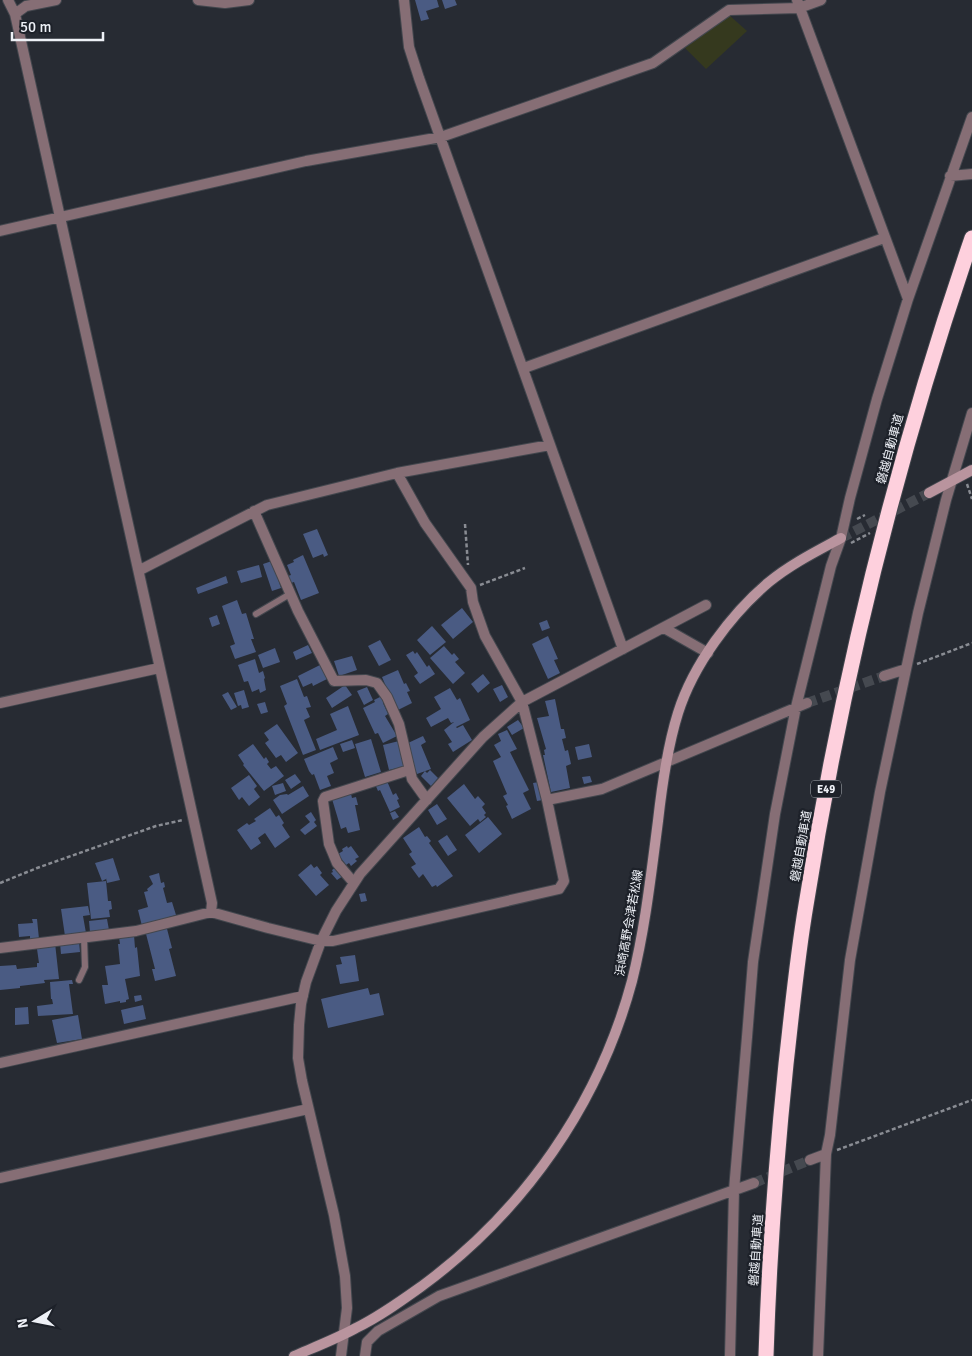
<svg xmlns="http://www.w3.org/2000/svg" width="972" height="1356" font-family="Signika,'Noto Sans JP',sans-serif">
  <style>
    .green { fill: #35391e }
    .building { fill: #4a5b83 }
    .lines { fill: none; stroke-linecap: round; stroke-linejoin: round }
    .minor-tunnel { stroke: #454950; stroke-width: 10; stroke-dasharray: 10 5; stroke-linecap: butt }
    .secondary-tunnel { stroke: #454950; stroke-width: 10; stroke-dasharray: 10 5; stroke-linecap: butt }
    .service-casing { stroke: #43474e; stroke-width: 8 }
    .minor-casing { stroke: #43474e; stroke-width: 12 }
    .secondary-casing { stroke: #43474e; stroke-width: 12 }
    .motorway-casing { stroke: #43474e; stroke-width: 17 }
    .path { stroke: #898c93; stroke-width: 2.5; stroke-dasharray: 4 2.5; stroke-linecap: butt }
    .service { stroke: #866e75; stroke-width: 6 }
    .minor { stroke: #866e75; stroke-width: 10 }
    .secondary { stroke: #b9949e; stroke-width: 10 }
    .motorway { stroke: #fed0dd; stroke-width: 15 }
    .labels { text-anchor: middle; stroke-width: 4.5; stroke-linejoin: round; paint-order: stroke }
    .shield { fill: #1d2129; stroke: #afb3b9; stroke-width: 1 }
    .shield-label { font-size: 11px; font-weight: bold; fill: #eef1f7 }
    .street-label { font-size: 12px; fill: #eef1f7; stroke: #1d2129 }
  </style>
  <rect width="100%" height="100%" fill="#272b33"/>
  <!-- green -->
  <path class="green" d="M 729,15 L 747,31 L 706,69 L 685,48 Z"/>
  <!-- building -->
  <path class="building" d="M 415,0 L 437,0 L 439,7 L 426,11 L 429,19 L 421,21 Z
    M 442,0 L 455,0 L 457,5 L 445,9 Z
    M 317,529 L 328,555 L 324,557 L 323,554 L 313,558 L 303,534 Z
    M 303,555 L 319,593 L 301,600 L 294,582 L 291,583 L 288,576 L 291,575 L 287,565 L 294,562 L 293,560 Z
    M 272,561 L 281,588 L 272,591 L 263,564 Z
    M 259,565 L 262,577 L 241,583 L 237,571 Z
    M 226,576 L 228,583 L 198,594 L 196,588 Z
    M 237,600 L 242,614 L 246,613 L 254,639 L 251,639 L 256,652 L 235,659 L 230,646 L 235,644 L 222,606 Z
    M 462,608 L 473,622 L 453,639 L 441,625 Z
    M 217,615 L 220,624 L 212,627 L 209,618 Z
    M 547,620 L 550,628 L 542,631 L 539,623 Z
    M 432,626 L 446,642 L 430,655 L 417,640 Z
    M 548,636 L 558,659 L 554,660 L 560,673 L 548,679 L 532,644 Z
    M 380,640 L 391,660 L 379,666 L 368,646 Z
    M 308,645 L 312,653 L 296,660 L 293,652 Z
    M 444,646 L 452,655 L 454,653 L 459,659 L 455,662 L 465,673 L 453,684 L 430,658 Z
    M 275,648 L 280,662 L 263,668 L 258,655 Z
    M 413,651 L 415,654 L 417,652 L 427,667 L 429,665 L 435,674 L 420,684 L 414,676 L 418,673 L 406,655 Z
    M 352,656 L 357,670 L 339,676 L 334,661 Z
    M 255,659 L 259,673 L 263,671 L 265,678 L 264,679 L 266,690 L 260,693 L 259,689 L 252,692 L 248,681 L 244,682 L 238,665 Z
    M 320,665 L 327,679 L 313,686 L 312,683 L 303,687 L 298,676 Z
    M 398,670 L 404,684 L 406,683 L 410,691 L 407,692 L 412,703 L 396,711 L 382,677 Z
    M 483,674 L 490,683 L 478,693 L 471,684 Z
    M 297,679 L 304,697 L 307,696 L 311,707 L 306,708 L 310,717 L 304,720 L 316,750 L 303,755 L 284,706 L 287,704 L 280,686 Z
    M 345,685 L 352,695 L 332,708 L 326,698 Z
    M 502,685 L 508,697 L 500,702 L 493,689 Z
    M 367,687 L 373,700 L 364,705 L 357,691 Z
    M 450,688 L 457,700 L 460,698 L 470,720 L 456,727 L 457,728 L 463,725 L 472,740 L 453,752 L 448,744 L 452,742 L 444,730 L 454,722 L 451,723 L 448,718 L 431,727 L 426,718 L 441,709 L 434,697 Z
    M 244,690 L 249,707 L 242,709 L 241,705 L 238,706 L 234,693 Z
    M 228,692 L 237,707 L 231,710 L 222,695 Z
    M 382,696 L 385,702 L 383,703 L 388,714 L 385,716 L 397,736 L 383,743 L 378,733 L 375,734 L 363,708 L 375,702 L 374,700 Z
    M 555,699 L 561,729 L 564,729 L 566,738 L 562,739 L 565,751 L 568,750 L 571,764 L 566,766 L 570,788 L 551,792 L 543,755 L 545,755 L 544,750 L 546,749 L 537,718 L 549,716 L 545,701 Z
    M 265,702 L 268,712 L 261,714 L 257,704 Z
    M 348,706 L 359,735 L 320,750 L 316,739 L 337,730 L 330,714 Z
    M 518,720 L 524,728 L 512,735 L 507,727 Z
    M 277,724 L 298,753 L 286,762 L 281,755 L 276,758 L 265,743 L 269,740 L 264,733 Z
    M 507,730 L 517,749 L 510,752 L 529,790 L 523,793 L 531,809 L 512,819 L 506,806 L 508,805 L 503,796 L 507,794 L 493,761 L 501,757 L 494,745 L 501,741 L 498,734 Z
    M 423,736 L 426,742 L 421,745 L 431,769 L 417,774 L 407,752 L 411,751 L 408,743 Z
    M 371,739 L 381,772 L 365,777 L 355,744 Z
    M 352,740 L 355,748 L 343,752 L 340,744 Z
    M 399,741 L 406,766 L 389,770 L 383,745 Z
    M 253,744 L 264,759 L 266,757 L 269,762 L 267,764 L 271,769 L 276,766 L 284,776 L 264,791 L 243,765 L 244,764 L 238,755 Z
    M 589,744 L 592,757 L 578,760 L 575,747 Z
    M 333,747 L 338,759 L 330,763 L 334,773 L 327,776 L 331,786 L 320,790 L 314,774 L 312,775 L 309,771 L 304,759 Z
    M 430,770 L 438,778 L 431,786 L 421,776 L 425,771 L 427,773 Z
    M 295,774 L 301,782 L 291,789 L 285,780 Z
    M 249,775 L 257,786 L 254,789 L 260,797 L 249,806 L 242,797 L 239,800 L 231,788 Z
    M 590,776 L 592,782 L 584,784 L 582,777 Z
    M 387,781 L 393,795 L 396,793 L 399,799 L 397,800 L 400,807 L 390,812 L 380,790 L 378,791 L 375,784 Z
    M 539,782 L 543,800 L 537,801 L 533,783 Z
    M 283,783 L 286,791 L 275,795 L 272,786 Z
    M 464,784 L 475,799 L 478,796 L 485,804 L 482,807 L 486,813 L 484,815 L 486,817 L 480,822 L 478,819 L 470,826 L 447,798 Z
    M 303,786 L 309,796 L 282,814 L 273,800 L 280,795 L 287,794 L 288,795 Z
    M 351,794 L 352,798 L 356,797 L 358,805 L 355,805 L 360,830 L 348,833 L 346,827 L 341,829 L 332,799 Z
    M 437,804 L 447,819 L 437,825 L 428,810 Z
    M 270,808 L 276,817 L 279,815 L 284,823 L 282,825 L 290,837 L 275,848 L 265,833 L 258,838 L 261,843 L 251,850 L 237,830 L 247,823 L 249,825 L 256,821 L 254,819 Z
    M 395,811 L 399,817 L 393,820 L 390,813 Z
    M 311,812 L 316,820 L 314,822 L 317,826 L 305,835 L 300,830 L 310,822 L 305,816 Z
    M 488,817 L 502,834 L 479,853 L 465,835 Z
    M 419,827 L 425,837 L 427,836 L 431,841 L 429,843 L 453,876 L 437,887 L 436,885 L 432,887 L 423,874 L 419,878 L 411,867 L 416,864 L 409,854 L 412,852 L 403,838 Z
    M 447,835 L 457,850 L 448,856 L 438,841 Z
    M 347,846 L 348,848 L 351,846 L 359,857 L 355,859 L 357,861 L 351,866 L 349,863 L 346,865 L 338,854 L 343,851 L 342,849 Z
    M 113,858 L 120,880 L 107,883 L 106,878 L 106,879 L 102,881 L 95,863 Z
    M 311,864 L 314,868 L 317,866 L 322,873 L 320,875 L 329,885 L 316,896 L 298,875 Z
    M 336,867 L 343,876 L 337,880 L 331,873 L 333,872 L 332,870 Z
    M 159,873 L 161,883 L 164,882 L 165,887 L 163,888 L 167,903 L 172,902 L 176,915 L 169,917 L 169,919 L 142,926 L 138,910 L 148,907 L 144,892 L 148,891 L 147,889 L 153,884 L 149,876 Z
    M 106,881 L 108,901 L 111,901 L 112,909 L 109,910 L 110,917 L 91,919 L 87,883 Z
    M 365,893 L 367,901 L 361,902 L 359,894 Z
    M 88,906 L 90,915 L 83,916 L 86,933 L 65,936 L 61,909 Z
    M 32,919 L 37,919 L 39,939 L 30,939 L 30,936 L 19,937 L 18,924 L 33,923 Z
    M 107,919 L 109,930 L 90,932 L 89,921 Z
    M 166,925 L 172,948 L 169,949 L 176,976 L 155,981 L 152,969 L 155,969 L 145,930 Z
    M 134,935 L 135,948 L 137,947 L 140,976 L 125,979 L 129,999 L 126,1000 L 126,1002 L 120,1003 L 120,1001 L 105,1004 L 102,985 L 108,985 L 105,966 L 120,964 L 118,944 L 120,944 L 119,937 Z
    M 79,941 L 80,952 L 61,954 L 60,943 Z
    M 55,943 L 59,979 L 44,980 L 45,983 L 20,986 L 20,988 L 0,990 L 0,966 L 16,965 L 17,969 L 37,967 L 37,963 L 39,963 L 37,949 L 24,950 Z
    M 355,955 L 359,981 L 340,984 L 336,965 L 342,964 L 340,957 Z
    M 72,980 L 73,984 L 69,984 L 73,1014 L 38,1016 L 37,1006 L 53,1004 L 52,999 L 51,999 L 50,982 Z
    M 368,988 L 370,995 L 379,993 L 384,1015 L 328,1028 L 321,999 Z
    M 141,995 L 142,1000 L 135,1002 L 134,996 Z
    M 143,1005 L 146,1019 L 124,1024 L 121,1010 Z
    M 28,1007 L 29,1024 L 15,1025 L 15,1008 Z
    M 78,1015 L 82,1039 L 57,1043 L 52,1020 Z"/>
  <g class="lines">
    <!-- minor-tunnel -->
    <path class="minor-tunnel" d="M 807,703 L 884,676
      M 754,1183 L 810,1160"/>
    <!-- secondary-tunnel -->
    <path class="secondary-tunnel" d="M 841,538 L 929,493"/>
    <defs>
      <path id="service" d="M 256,614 L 290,594
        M 79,980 L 85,967 L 84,937"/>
      <path id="minor" d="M 8,0 L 15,14 L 212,903 L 211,912
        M 198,0 L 225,3 L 249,0
        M 404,0 L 409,47 L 419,78 L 623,649
        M 797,0 L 908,299
        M 15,14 L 26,6 L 56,0
        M 950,176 L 972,174
        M 0,231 L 306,161 L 441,137 L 653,63 L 729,10 L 799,8 L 821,0
        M 524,368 L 884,238
        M 254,511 L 298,611 L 334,681 L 366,680 L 377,683 L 387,697 L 399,724 L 412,779 L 427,800
        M 140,570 L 267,505 L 397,473 L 550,445
        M 664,628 L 708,653
        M 884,676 L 906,669
        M 0,703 L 159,668
        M 547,800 L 602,789 L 807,703
        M 354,883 L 337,863 L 329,844 L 323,801 L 325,797 L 409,770
        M 0,948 L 136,931 L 211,912 L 268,928 L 321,941 L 333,941 L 559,889 L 564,881 L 547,800 L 522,702 L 485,636 L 473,602 L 471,588 L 425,523 L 397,473
        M 0,1063 L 303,996
        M 810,1160 L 826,1154
        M 0,1178 L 308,1109
        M 341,1356 L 347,1308 L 345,1276 L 334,1215 L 302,1081 L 298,1058 L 299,1025 L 301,1004 L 306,982 L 321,941 L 336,911 L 360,874 L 483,737 L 522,702 L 706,605
        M 365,1356 L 367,1342 L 378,1331 L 439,1296 L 754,1183
        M 730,1356 L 734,1190 L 747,1037 L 753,962 L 775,814 L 796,707 L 831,566 L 841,538 L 850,498 L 877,399 L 908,299 L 972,117
        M 818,1356 L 826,1154 L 830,1135 L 850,960 L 880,792 L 918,613 L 946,500 L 972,413"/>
      <path id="secondary" d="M 929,493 L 972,470
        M 294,1356 C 315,1347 336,1339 356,1328 C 379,1317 401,1301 422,1286 C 524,1211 599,1104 632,981 C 645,929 651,875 658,821 C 662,785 667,748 678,713 C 693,665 731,614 769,582 C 791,564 817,551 841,538"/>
      <path id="motorway" d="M 766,1356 C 769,1259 776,1161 786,1064 C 792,1011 797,958 806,905 C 842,677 897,456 972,238"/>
    </defs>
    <!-- service casing -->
    <use href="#service" class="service-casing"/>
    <!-- minor casing -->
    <use href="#minor" class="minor-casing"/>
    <!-- secondary casing -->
    <use href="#secondary" class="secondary-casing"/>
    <!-- motorway casing -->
    <use href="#motorway" class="motorway-casing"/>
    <!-- path -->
    <path class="path" d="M 967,484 L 972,499
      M 857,519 L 865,515
      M 465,524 L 468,565
      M 851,543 L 870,533
      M 480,585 L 525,568
      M 917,664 L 972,643
      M 0,883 L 37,868 L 156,826 L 183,820
      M 837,1150 L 972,1100"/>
    <!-- service -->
    <use href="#service" class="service"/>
    <!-- minor -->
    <use href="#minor" class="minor"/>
    <!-- secondary -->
    <use href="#secondary" class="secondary"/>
    <!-- motorway -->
    <use href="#motorway" class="motorway"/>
  </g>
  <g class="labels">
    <!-- shield labels -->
    <rect class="shield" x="811" y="780.5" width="30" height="17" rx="4"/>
    <g class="shield-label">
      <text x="826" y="793">E49</text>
    </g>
    <!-- street labels -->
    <g class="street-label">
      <text transform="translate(890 449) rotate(-75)" y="4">磐越自動車道</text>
      <text transform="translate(801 846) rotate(-80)" y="4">磐越自動車道</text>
      <text transform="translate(629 923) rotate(-80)" y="4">浜崎高野会津若松線</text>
      <text transform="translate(756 1250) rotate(-86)" y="4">磐越自動車道</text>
    </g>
  </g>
  <!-- north arrow -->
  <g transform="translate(35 1321) rotate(260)" stroke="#1d2129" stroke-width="4" paint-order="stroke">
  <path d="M0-4L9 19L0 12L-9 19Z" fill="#eef1f7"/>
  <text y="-8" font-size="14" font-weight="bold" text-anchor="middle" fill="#eef1f7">N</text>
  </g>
  <!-- scale -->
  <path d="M12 32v8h91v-8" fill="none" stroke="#eef1f7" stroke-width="2.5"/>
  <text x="20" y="32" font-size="15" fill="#eef1f7" stroke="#1d2129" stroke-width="4" paint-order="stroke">50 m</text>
</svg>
